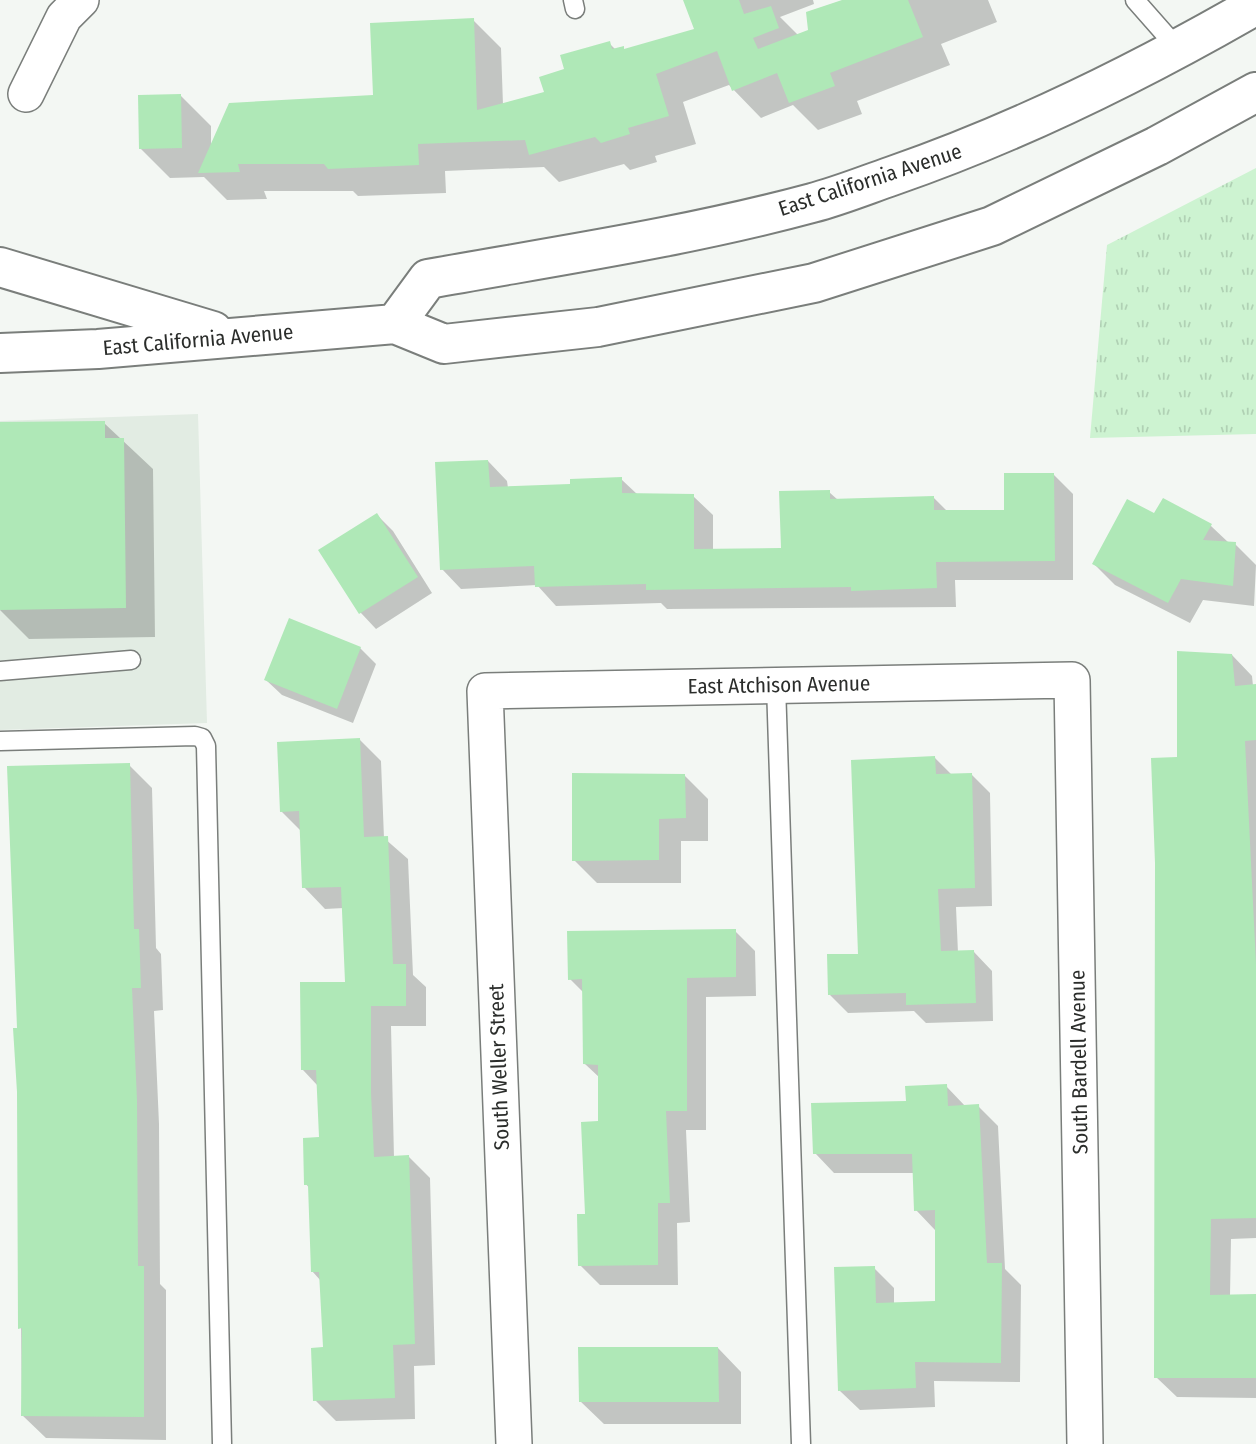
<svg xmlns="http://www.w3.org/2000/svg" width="1256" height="1444" font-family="'Fira Sans Condensed',sans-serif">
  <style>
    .built { fill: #e2ece3 }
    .grass { fill: url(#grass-tufts) }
    .shadow { fill: #0003 }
    .building { fill: #afe8b7 }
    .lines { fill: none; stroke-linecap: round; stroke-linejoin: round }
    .service-casing { stroke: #7a7e7b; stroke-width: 21 }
    .minor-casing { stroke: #7a7e7b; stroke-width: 38 }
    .secondary-casing { stroke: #7a7e7b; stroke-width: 42 }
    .service { stroke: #fff; stroke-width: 18 }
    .minor { stroke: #fff; stroke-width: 35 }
    .secondary { stroke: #fff; stroke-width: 38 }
    .labels { text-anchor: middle; stroke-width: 5; stroke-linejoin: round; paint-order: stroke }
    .street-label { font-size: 21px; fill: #2b2d2b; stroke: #fff }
  </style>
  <defs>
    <pattern id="grass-tufts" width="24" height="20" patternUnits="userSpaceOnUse" patternTransform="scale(1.75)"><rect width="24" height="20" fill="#cdf3d1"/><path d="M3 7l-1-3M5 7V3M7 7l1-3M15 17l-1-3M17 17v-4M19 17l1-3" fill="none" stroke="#b0d1b4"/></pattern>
  </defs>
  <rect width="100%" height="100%" fill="#f3f7f3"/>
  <!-- built -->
  <path class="built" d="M 198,414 L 207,723 L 0,730 L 0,421 Z"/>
  <!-- grass -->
  <path class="grass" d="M 1256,168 L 1256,434 L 1090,438 L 1107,245 Z"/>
  <!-- shadow -->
  <path class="shadow" d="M 684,0 L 813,0 L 814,4 L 780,17 L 799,36 L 809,32 L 848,0 L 988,0 L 997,22 L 941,44 L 950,65 L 857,101 L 862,114 L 818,130 L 793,105 L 761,118 L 729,85 L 683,102 L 696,144 L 655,156 L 657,162 L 630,170 L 624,164 L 559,182 L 544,167 L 445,171 L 446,193 L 358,196 L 353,191 L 264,191 L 267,199 L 227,200 L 204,177 L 170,178 L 140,148 L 181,96 L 211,126 L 211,147 L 375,97 L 473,20 L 501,48 L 503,105 L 546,93 L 566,70 L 609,43 L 616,50 L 626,51 L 696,30 Z
    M 104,423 L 153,469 L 155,637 L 29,639 L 0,610 L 0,424 Z
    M 488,461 L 507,481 L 508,488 L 572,485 L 621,479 L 638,495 L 693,496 L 713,515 L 713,550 L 783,549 L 829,492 L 838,500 L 933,497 L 948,512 L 1006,512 L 1053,474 L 1073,494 L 1073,580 L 955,580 L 956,607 L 667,609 L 661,603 L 556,606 L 537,585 L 461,589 L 442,569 Z
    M 377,515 L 393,531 L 432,593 L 376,629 L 361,613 L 321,551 Z
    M 1155,516 L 1211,526 L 1229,543 L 1235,544 L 1256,565 L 1254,606 L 1203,600 L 1190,623 L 1115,585 L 1094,564 Z
    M 360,648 L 376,664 L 353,723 L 282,695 L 266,680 Z
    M 1232,655 L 1252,676 L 1253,686 L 1256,686 L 1256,1238 L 1231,1239 L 1230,1296 L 1256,1296 L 1256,1398 L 1177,1397 L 1156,1377 L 1179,759 Z
    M 360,740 L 381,761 L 384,838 L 408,859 L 413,975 L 426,987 L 426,1026 L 391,1026 L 394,1158 L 409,1157 L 430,1178 L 435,1365 L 414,1366 L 415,1419 L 336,1421 L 315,1400 L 324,1349 L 321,1281 L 312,1271 L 310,1189 L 306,1184 L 321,1138 L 318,1086 L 303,1070 L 346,983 L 344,908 L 325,909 L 304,887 L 302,832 L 281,811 Z
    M 935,758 L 952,775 L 971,774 L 990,793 L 992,906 L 956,907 L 958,953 L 974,952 L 992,971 L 993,1021 L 926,1023 L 914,1011 L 848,1013 L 830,995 L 860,955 Z
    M 129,765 L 152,788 L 156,948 L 161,954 L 163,1010 L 154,1011 L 159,1124 L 160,1284 L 166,1290 L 166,1440 L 46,1438 L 22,1415 L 18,1030 Z
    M 685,776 L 708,799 L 708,841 L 681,841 L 681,883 L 597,883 L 574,860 Z
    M 735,931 L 755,951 L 756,996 L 706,997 L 706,1130 L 686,1130 L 690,1222 L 677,1223 L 678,1285 L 600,1285 L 580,1265 L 600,1123 L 600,1078 L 585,1064 L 584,993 L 570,979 Z
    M 946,1086 L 966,1107 L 978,1106 L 998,1126 L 1005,1269 L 1021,1285 L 1020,1382 L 934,1381 L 935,1407 L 860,1410 L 840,1391 L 874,1268 L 894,1288 L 894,1304 L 936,1302 L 935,1230 L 916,1210 L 914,1173 L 834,1173 L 815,1153 L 908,1102 Z
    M 718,1348 L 741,1372 L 741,1424 L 604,1424 L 580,1401 Z"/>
  <!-- building -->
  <path class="building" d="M 683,0 L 739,0 L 744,14 L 771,6 L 779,28 L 753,38 L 758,49 L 808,30 L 806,12 L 842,0 L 908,0 L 923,37 L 830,73 L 835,86 L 789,103 L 777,73 L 732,91 L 717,51 L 656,74 L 669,116 L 628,128 L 630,134 L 601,143 L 595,137 L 529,155 L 525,140 L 418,144 L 419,165 L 328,169 L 324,164 L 238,164 L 240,172 L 198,173 L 229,103 L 373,95 L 370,23 L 474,18 L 477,110 L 544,92 L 539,77 L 564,69 L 560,55 L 610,41 L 612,49 L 624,46 L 624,49 L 694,29 Z
    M 181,94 L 182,148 L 139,149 L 138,95 Z
    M 105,421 L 105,438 L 124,438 L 126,608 L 0,610 L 0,422 Z
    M 488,460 L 490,487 L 570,484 L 570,479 L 622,477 L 622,493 L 694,494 L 694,549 L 781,548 L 779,491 L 830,490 L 830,499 L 934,496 L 934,510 L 1004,510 L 1004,473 L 1054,473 L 1055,561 L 936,562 L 937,588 L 851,591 L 851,587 L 646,590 L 646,584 L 535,587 L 534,566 L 440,570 L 435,462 Z
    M 1163,498 L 1212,524 L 1203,540 L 1236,542 L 1233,586 L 1181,579 L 1168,603 L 1092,564 L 1127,499 L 1154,513 Z
    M 377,513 L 418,577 L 359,614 L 318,550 Z
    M 289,618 L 361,647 L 337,709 L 264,680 Z
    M 1177,651 L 1232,654 L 1235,686 L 1256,684 L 1256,740 L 1245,741 L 1256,964 L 1256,1218 L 1211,1219 L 1210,1295 L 1256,1294 L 1256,1378 L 1154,1378 L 1155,863 L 1151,758 L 1177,757 Z
    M 360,738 L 364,837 L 388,836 L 393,964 L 406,964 L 406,1006 L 371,1006 L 371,1093 L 374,1157 L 409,1155 L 415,1344 L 393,1345 L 395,1398 L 313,1401 L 311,1348 L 323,1347 L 319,1272 L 311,1272 L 308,1185 L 304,1185 L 303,1138 L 319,1137 L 316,1070 L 301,1070 L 300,982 L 345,982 L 341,887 L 302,888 L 299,811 L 280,812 L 277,742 Z
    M 935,756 L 936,774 L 972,773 L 975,888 L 938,889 L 941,951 L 974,950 L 976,1003 L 906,1005 L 906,993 L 828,995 L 827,954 L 858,954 L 851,760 Z
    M 130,763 L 134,929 L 139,929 L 141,988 L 132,988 L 137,1100 L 138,1266 L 144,1266 L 144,1417 L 21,1416 L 22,1328 L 18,1329 L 17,1092 L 13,1028 L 17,1028 L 7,766 Z
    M 572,773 L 685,774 L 686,818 L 659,819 L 659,860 L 572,861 Z
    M 736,929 L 736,977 L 687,978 L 687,1111 L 666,1111 L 670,1203 L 658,1203 L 658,1265 L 578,1266 L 577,1214 L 585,1214 L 581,1122 L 598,1121 L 598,1065 L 583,1064 L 582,979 L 568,980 L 567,931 Z
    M 947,1084 L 948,1106 L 979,1104 L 987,1263 L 1002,1263 L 1001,1363 L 915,1362 L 916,1388 L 838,1391 L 834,1267 L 875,1266 L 876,1303 L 935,1301 L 935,1210 L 914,1211 L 912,1154 L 813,1154 L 811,1103 L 906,1101 L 905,1086 Z
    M 578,1347 L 718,1347 L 719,1402 L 579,1402 Z"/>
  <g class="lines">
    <defs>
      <path id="service" d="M 573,0 L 575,9
        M 1135,0 L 1179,50
        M 0,671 L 131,660
        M 776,685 L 801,1444
        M 0,741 L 195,736 L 202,738 L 206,746 L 222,1444"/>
      <path id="minor" d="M 26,94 L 64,17 L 81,0
        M 514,1444 L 485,691 L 1072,680 L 1085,1444"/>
      <path id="secondary" d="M 0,267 L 213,331
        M 395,324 L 428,279 C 556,256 686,237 812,203 C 839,196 866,185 892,176 C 1019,132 1140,72 1256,5
        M 0,353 L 98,349 L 395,324 L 444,344 L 598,327 L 814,283 L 992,226 L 1157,146 L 1256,92"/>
    </defs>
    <!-- service casing -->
    <use href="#service" class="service-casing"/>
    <!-- minor casing -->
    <use href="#minor" class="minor-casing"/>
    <!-- secondary casing -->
    <use href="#secondary" class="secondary-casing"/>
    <!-- service -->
    <use href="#service" class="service"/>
    <!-- minor -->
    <use href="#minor" class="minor"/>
    <!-- secondary -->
    <use href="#secondary" class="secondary"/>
  </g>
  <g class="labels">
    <!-- street labels -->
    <g class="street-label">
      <text transform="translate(870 180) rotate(-18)" y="7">East California Avenue</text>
      <text transform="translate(198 340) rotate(-5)" y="7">East California Avenue</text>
      <text transform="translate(779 685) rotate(-1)" y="7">East Atchison Avenue</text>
      <text transform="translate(1079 1062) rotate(-91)" y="7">South Bardell Avenue</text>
      <text transform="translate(499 1067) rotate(-92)" y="7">South Weller Street</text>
    </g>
  </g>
</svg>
